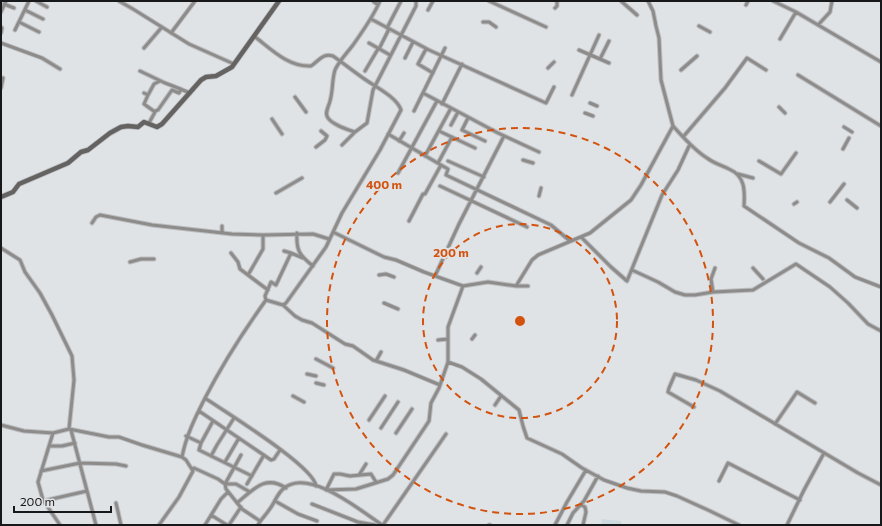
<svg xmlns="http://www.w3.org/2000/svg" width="882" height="526" font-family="Commissioner,sans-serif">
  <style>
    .built { fill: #ced8df }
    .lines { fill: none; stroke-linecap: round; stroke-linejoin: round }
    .street-casing { stroke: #bcbec1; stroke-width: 5 }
    .secondary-casing { stroke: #bcbec1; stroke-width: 6 }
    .street { stroke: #8d8c8b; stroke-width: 3 }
    .secondary { stroke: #656262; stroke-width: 4.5 }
    .ring { fill: none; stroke: #d3520d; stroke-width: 2; stroke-dasharray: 7 5 }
    .centre { fill: #d3520d; stroke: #e0e3e6; stroke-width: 2 }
    .ring-label { font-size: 12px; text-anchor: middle; font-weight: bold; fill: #d3520d; stroke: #e0e3e6; stroke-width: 4; stroke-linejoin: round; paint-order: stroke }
  </style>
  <rect width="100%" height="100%" fill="#e0e3e6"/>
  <!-- built -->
  <path class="built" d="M 602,519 L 621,521 L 621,525 L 601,525 Z"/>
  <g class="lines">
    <defs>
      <path id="street" d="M 36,1 L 47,7
        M 119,1 L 133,9 L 189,44 L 234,64
        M 373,1 L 378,5
        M 489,1 L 546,27
        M 621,1 L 637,15
        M 773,1 L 796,12 L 881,62
        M 4,4 L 14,8
        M 746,5 L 748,1
        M 555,8 L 557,6 L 557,1
        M 25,10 L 43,19
        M 428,10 L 433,1
        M 1,12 L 6,1
        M 371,19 L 429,50 L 546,103 L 554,87
        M 19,22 L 39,32
        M 483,22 L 489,22 L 496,27
        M 818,25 L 830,12 L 832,1
        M 699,26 L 710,32
        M 1,27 L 2,28 L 1,33
        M 387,28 L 401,1
        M 15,30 L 29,1
        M 171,33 L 195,1
        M 780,39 L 796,12
        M 1,43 L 42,58 L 60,69
        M 369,43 L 390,55
        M 144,48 L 162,27
        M 379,49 L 389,29
        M 426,49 L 418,64 L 433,73
        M 579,50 L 609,63
        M 405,58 L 413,42
        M 600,59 L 609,41
        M 548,68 L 554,62
        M 681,70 L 697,56
        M 140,71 L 165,83 L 173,86 L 190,93
        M 365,71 L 378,49
        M 798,75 L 881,126
        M 1,88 L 3,78
        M 144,93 L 148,95 L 144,104 L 155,112 L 149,123
        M 423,93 L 498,133 L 539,152
        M 148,95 L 154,84 L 160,81
        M 572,95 L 599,35
        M 295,97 L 306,112
        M 590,103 L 597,106
        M 442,104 L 462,64
        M 779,107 L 785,113
        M 155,111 L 158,110 L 172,90 L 179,93 L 181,89
        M 414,111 L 445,48
        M 585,113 L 593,116
        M 468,118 L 462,130 L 485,141
        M 272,119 L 282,134
        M 451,125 L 458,112
        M 673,126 C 684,138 694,150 707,158 C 713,163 721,165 729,169 C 745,176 745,190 744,206 L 799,243 L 829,258 L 855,277 L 881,287
        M 844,127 L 852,132
        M 439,131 L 475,148
        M 355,132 C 346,129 333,125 328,118 C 324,113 329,106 330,101 C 333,91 332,79 335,70 C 339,61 347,53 353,45 C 363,31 373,17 380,1
        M 388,134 L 441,165 L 425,194 L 423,194 L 409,221
        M 683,137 L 725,88 L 747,58 L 766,70
        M 399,141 L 404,133
        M 342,145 L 355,132 L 367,123 L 373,90 L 416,6 L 416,1
        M 316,147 L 325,140 L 327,136 L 321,131
        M 843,149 L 849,138
        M 425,156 L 451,108
        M 523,160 L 533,163
        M 448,161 L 484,177
        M 759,161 L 781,174 L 796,153
        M 438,163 L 452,137
        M 441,165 L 448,169 L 446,175 L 551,225 L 570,241
        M 398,173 L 437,101
        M 738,174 L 753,178
        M 440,186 L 527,227
        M 276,193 L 302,178
        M 539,196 L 541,188
        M 847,200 L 857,208
        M 830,202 L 844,184
        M 794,204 L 797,202
        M 92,223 L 96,217 L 100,215 L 152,225 L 232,234 L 263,235 L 313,234 L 329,239
        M 222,226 L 222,233
        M 333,232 L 384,257 L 396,260 L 424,272 L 463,286 L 488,282 L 516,286 L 532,260 L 538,255 L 590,233 L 631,200 L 641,185 L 673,126 L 661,80 L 659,38 L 656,26 L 653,11 L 648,1
        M 297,233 C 296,250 299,255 313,266
        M 581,237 L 611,267 L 627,281 L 662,195 L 678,170 L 690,144
        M 1,248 L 20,260 L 25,272 L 40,293 L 52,315 L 72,356 L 74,380 L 69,429
        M 231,253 L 238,262 L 240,269 L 268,290
        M 291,253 L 303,258
        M 130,262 L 141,259 L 154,259
        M 753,268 L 763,279
        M 632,270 L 658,282 L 675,292 L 685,295 L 695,295 L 713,292 L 753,290 L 796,264 L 830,287 L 848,303 L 868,324 L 881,331
        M 477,273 L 481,267
        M 248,275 L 263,249 L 263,235
        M 379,275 L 386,274 L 394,277
        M 435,276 L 459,224 L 504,136
        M 516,286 L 528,286
        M 713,292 L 711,279 L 715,268
        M 266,300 L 265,296 L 271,282 L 276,285 L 291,253 L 284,251
        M 384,303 L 398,309
        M 283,305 L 295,316 L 302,320 L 312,323 L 345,344 L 353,346 L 373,360 L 404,370 L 440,385
        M 472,339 L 475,335
        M 438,340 L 448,339
        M 316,359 L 333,368
        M 376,361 L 381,352
        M 448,362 L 462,367 L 481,379 L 519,410 L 523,426 L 527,438 L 562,454 L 582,468 L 604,480 L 627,488 L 641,491 L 665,492 L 677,496 L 708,510 L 739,525
        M 307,374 L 316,376
        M 316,383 L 324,385
        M 293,396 L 304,402
        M 205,398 C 225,412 314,466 316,486
        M 495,405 L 501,396
        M 694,407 L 668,392 L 669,388 L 675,374 L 696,380 L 720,391 L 858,473 L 881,485
        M 199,411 L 271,460 L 274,459 L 280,450
        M 369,420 L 385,396
        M 775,424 L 797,392 L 815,403
        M 1,425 L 24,431 L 53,433
        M 381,428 L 398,402
        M 71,430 L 96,525
        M 396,433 L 412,409
        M 186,436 L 201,443 L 199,450 L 252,476
        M 201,443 L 213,421
        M 49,446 L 62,446 L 75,443
        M 211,456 L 217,445 L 234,418
        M 182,457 C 186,436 195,418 204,400 C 222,365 243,332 266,300 L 283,305 L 286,303 L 326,247 L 342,213 L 380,150 L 401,110 C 397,97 374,86 363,78 C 353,71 343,63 333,56 C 322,53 319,61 311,66 C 288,67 271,49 254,36
        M 225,462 L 239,438
        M 192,469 L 194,468 L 218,479 L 225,484 L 226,489 L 242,509 L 260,521
        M 41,471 L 80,463 L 116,464 L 126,466
        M 359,475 L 366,464
        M 719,481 L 728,463 L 800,500
        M 376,482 L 371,474 L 350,476 L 340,474 L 334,474 L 326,490 L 356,489 L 388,479 L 393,475 L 429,421 L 431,403 L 439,388 L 448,362 L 448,327 L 463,286
        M 225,484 L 241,455
        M 225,484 L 236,484 L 250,492
        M 247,484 L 264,455
        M 43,501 L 87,491
        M 275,501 L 298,514 L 317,521
        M 116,503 L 121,525
        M 237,503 C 253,490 265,474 286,488
        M 312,504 L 358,522 L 375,525
        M 581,505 L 585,507 L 586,512 L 583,525
        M 211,515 L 227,525
        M 60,525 L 43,500 L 38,482 L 53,433 L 69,429 L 109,437 L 119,437 L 142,445 L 182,457 L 186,460 L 193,471 L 179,497 L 159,525
        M 205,525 L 221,499 L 228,492
        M 229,525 L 241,507
        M 258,525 C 261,519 266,515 269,510 C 274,504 277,494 283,489 C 308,467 360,510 382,525
        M 383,525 L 446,434
        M 489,525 L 490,525
        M 555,525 L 567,502 L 586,470
        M 567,525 L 573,513 L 584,501 L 598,476
        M 787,525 L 804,490 L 824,453"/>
      <path id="secondary" d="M 1,197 L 13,192 L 19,184 L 68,163 L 81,152 L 88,150 L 110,133 L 121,127 L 128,126 L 138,127 L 144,122 L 157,127 L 162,124 L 201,80 L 206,77 L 216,76 L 232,67 L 279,1"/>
    </defs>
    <!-- street casing -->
    <use href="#street" class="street-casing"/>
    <!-- secondary casing -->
    <use href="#secondary" class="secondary-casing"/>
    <!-- street -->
    <use href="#street" class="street"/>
    <!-- secondary -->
    <use href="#secondary" class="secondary"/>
  </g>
  <!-- distance rings -->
  <g class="ring">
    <circle cx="520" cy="321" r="97"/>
    <circle cx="520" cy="321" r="193"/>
  </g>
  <circle cx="520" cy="321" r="6" class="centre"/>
  <g class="ring-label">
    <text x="384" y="189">400 m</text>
    <text x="451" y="257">200 m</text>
  </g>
  <!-- border -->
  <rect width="882" height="526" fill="none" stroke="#171819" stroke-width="4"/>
  <!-- scale -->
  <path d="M14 506v6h97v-6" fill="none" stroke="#171819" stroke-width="2"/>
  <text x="20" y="506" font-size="12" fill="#171819" stroke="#e0e3e6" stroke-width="3" paint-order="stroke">200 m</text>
</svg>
